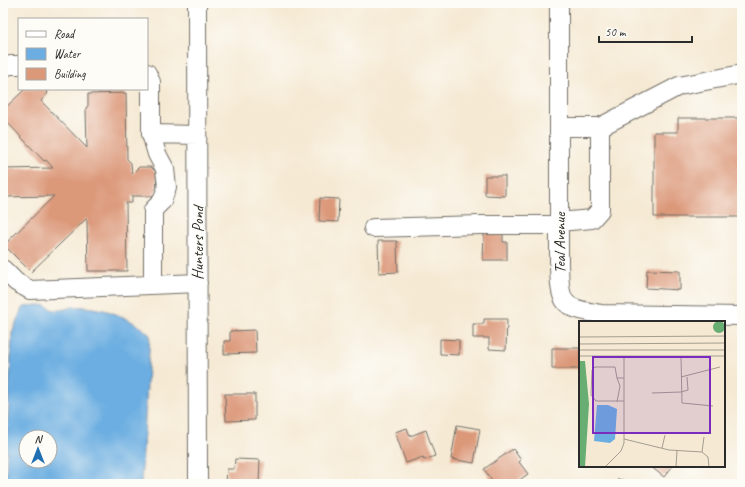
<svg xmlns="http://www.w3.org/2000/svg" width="745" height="487" font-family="Caveat,sans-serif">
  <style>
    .water { fill: #6caee1; stroke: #4c6c86; fill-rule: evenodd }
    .building { fill: #dc997a }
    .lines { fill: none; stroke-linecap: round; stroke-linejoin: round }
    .minor-casing { stroke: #726e66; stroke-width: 20 }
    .minor { stroke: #fff; stroke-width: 18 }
    .labels { text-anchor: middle; stroke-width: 3; stroke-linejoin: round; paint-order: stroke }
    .street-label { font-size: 16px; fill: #2b2b2b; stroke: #fdfcf7 }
    .inset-road { fill: none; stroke: #a49d90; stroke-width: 1 }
    .view { fill: #7b2cbf; fill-opacity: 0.15; stroke: #7b2cbf; stroke-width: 2 }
    .inset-edge { fill: none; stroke: #2b2b2b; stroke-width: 2 }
  </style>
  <rect width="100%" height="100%" fill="#fdfcf7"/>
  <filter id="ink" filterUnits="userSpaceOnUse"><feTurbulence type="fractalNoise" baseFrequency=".025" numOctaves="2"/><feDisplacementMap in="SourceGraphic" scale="8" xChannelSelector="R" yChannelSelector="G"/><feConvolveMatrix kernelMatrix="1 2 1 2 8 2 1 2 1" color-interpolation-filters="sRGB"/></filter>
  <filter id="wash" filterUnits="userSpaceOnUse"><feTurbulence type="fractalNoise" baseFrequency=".012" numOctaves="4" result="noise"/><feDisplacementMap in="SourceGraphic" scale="16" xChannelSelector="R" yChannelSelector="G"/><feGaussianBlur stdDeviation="0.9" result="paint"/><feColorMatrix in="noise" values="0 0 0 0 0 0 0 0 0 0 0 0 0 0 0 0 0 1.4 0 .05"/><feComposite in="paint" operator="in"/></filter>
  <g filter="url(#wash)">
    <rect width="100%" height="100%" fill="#f5e9d3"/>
    <!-- water -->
    <path class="water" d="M 37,305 C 40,305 43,305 46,306 C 49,307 52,310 55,310 C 61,311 67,308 73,307 C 100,305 131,317 150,335 L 141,484 L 6,484 L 7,439 L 12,333 L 22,308 L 28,306 ZM 26,437 L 50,437 L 50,461 L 26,461 Z"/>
    <g id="blocks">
      <!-- building -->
      <path class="building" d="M 25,89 L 44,89 L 48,93 L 41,101 L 87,148 L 86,108 L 88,106 L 88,94 L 126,93 L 127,159 L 131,163 L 132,174 L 139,167 L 151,167 L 156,172 L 157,191 L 152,196 L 132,196 L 132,203 L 126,203 L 127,271 L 88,271 L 87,220 L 86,219 L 31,272 L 4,245 L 54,196 L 3,197 L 3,169 L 53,168 L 46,160 L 44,161 L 3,118 L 3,110 Z
        M 678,118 L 742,118 L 742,217 L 654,217 L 654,132 L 678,132 Z
        M 485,176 L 505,176 L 505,196 L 485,195 Z
        M 320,198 L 339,199 L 338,222 L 319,221 Z
        M 484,233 L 503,234 L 503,242 L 507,242 L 507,260 L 483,260 Z
        M 378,241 L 397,241 L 398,272 L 379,273 Z
        M 647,270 L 680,271 L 680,290 L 646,288 Z
        M 484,319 L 507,319 L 506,350 L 489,349 L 489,338 L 473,338 L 473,324 L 484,324 Z
        M 255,330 L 256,353 L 224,354 L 224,341 L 230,341 L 230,331 Z
        M 440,339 L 459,340 L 459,355 L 440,354 Z
        M 552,348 L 580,348 L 580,369 L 552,369 Z
        M 225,394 L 255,394 L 255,420 L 226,421 Z
        M 457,425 L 480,429 L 474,463 L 451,459 Z
        M 407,428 L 410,436 L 426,430 L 435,456 L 424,460 L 423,457 L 406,463 L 395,432 Z
        M 513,449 L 521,460 L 519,462 L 528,474 L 514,484 L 494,484 L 484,469 Z
        M 235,459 L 260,460 L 259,484 L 226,483 L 227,469 L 234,469 Z
        M 650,466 L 673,466 L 664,477 Z
        M 618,479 L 636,483 L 636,484 L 617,484 Z"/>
    </g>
  </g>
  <g filter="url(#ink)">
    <use href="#blocks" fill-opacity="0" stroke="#726e66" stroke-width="1"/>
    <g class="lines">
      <defs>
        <path id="minor" d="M 197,3 L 198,484
          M 559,3 L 559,264 C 560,304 561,308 601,314 L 742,316
          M 3,67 L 11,65 L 19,65
          M 147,73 L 151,82 L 151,134 L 197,135
          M 559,127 L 600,127 L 679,86 L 742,74
          M 151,134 L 157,154 L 165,169 L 167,187 L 162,201 L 153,210 L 153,285
          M 559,222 L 592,219 L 600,210 L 600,127
          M 373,228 L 480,225 L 559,225
          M 3,269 L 16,282 L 30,290 L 198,283"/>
      </defs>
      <!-- minor casing -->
      <use href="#minor" class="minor-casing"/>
      <!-- minor -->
      <use href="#minor" class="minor"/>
    </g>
  </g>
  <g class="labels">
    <!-- street labels -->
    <g class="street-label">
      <text transform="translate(197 243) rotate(-90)" y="6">Hunters Pond</text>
      <text transform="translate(559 243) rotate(-90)" y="6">Teal Avenue</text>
    </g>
  </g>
  <!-- overview -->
  <g transform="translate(579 321)">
    <rect width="146" height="146" fill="#f5e9d3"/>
    <path d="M134 6a6 6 0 1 1 12 0a6 6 0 1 1-12 0ZM 0,40 L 6,40 L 10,83 L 6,146 L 0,146 Z" fill="#68ad72"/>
    <path d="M 18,84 L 29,84 L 38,88 L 36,118 L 31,122 L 15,120 Z" fill="#6caee1"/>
    <path class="inset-road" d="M 0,16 L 146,15M 0,23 L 146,22M 0,29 L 146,29M 0,35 L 146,35M 102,35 L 103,82 L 134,85M 102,56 L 141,46M 38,57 L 41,65 L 38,81M 45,57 L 38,57 L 36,46 L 16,46 L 13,49 L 12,74 L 17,80 L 45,80M 102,71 L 109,69 L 108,56M 73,72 L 102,71M 45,118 L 90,129 L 123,131 L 129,136 L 130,146M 83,127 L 86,114M 123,131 L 125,116M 26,146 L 42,130 L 45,122 L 45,35M 97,146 L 98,130"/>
    <path class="view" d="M 14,36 L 131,36 L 131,112 L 14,112 Z"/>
    <rect width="146" height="146" class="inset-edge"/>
  </g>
  <!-- margin -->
  <rect width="745" height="487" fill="none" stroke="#fdfcf7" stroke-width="16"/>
  <!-- legend -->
  <rect x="18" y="18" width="130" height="72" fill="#fdfcf7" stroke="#a9a8a5"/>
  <rect x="26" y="31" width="20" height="6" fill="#ffffff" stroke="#a9a8a5"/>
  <text x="54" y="38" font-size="12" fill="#2b2b2b">Road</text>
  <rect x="26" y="48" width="20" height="12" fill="#6caee1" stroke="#a9a8a5"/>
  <text x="54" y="58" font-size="12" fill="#2b2b2b">Water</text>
  <rect x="26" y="68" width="20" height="12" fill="#dc997a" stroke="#a9a8a5"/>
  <text x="54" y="78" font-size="12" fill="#2b2b2b">Building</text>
  <!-- north arrow -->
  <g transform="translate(38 449)"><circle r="19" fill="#fdfcf7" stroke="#a9a8a5"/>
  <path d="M0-3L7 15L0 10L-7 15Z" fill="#1f6fb2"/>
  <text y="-6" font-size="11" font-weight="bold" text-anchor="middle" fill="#2b2b2b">N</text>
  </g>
  <!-- scale -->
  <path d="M599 36v6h93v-6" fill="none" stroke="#2b2b2b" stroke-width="2"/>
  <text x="605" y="36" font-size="12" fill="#2b2b2b" stroke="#fdfcf7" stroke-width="3" paint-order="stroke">50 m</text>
</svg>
